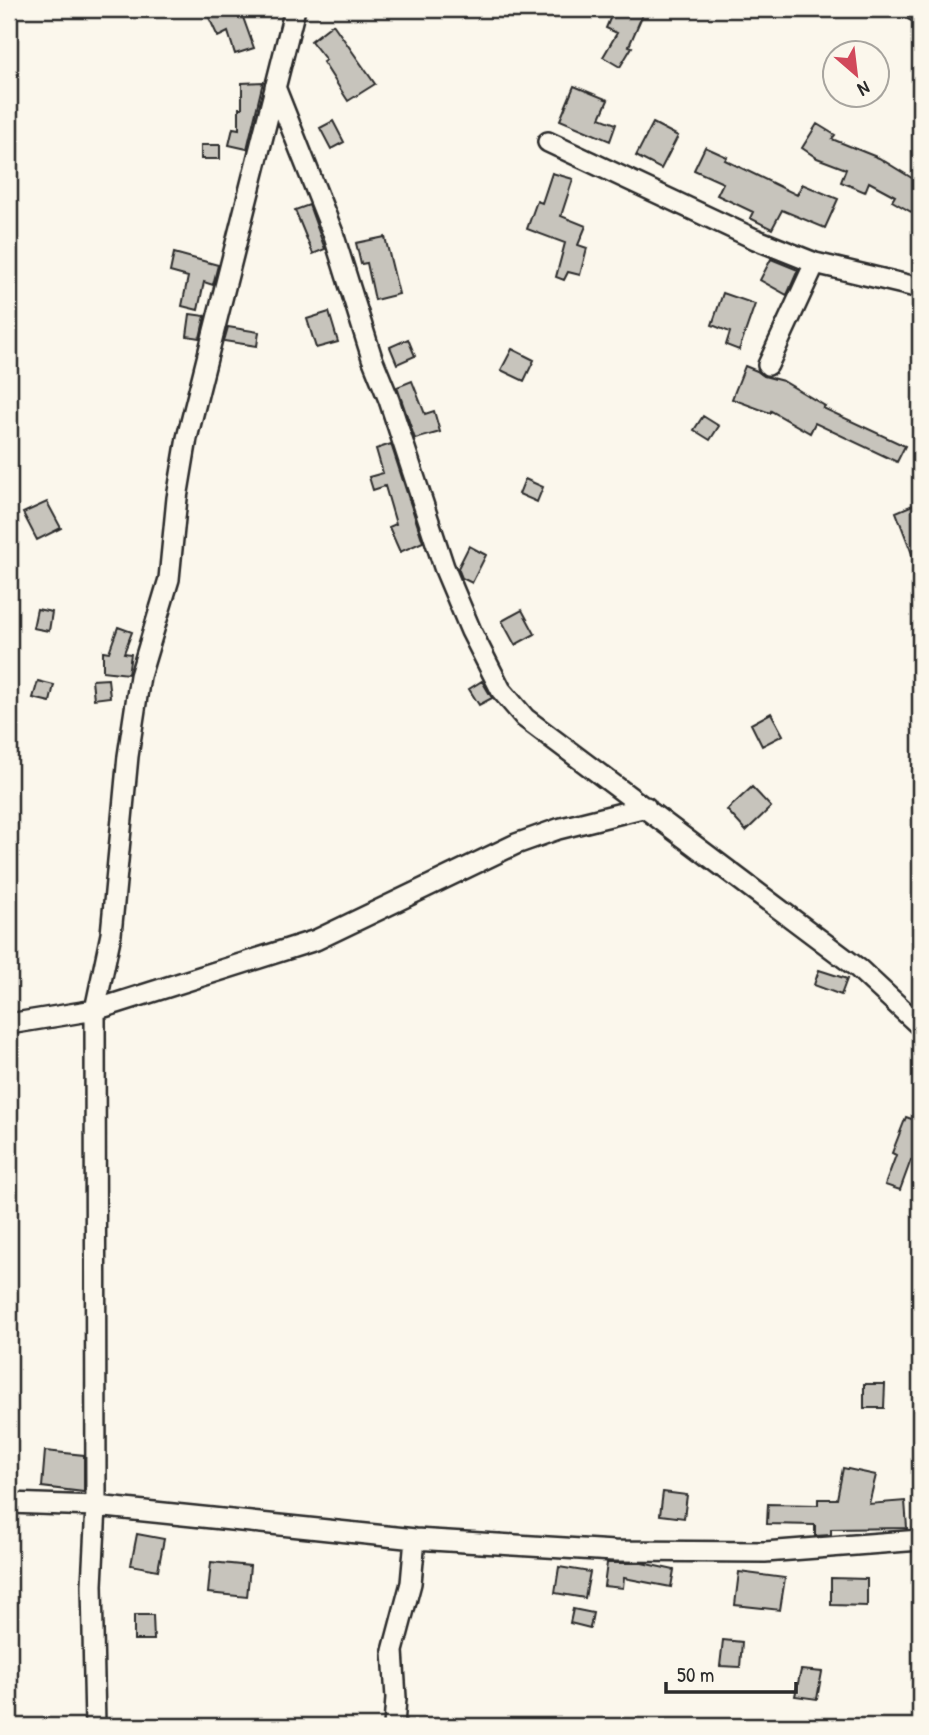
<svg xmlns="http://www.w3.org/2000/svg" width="929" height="1735" font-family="'Patrick Hand',sans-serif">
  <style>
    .building { fill: #c7c4bc; stroke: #2b2b2b; stroke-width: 2 }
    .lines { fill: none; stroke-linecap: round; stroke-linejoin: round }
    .street-casing { stroke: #2b2b2b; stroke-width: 24 }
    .street { stroke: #fbf7ec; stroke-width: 19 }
  </style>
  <rect width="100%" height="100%" fill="#fbf7ec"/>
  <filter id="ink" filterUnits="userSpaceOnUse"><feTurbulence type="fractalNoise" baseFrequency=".0143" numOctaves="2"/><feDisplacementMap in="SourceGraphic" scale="14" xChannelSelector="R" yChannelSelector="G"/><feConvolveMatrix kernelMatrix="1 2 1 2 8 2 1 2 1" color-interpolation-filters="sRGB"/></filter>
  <g filter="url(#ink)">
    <!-- building -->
    <path class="building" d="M 205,9 L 240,9 L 254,48 L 235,54 L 228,32 L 218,37 Z
      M 614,9 L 630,9 L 643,14 L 629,46 L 632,47 L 620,67 L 603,57 L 617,33 L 606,28 Z
      M 333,24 L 375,84 L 348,101 L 323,62 L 326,60 L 311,41 Z
      M 263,82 L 247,149 L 229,145 L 233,128 L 239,129 L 239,108 L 242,108 L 242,83 Z
      M 574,86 L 608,100 L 600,118 L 616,124 L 610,141 L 560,120 Z
      M 333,121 L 344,142 L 331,149 L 320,128 Z
      M 653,123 L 678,136 L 661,169 L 636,156 Z
      M 817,124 L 835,135 L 832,139 L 879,158 L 920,183 L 920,217 L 892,201 L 895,196 L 869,182 L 865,192 L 841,182 L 846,169 L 817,158 L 802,148 Z
      M 201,145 L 220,145 L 220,159 L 201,159 Z
      M 705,147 L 727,157 L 725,160 L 797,195 L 802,184 L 838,199 L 825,228 L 782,210 L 772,229 L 750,218 L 753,212 L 717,195 L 723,183 L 694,170 Z
      M 552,173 L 573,179 L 561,216 L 586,226 L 578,245 L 587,248 L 580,275 L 568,272 L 564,280 L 556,277 L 565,243 L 527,229 L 537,201 L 542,203 Z
      M 309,205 L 325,249 L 313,254 L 295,210 Z
      M 385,237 L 399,294 L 375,300 L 367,263 L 361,264 L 356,243 Z
      M 174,253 L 218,265 L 213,285 L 204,282 L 198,310 L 182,306 L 188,277 L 170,272 Z
      M 771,259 L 798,270 L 787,295 L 760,280 Z
      M 723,293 L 755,304 L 739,350 L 726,345 L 730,332 L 712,325 Z
      M 329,312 L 338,342 L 316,348 L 307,319 Z
      M 190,314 L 205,316 L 200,338 L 187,336 Z
      M 228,327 L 259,332 L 257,346 L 224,341 Z
      M 408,339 L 415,356 L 397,364 L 390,347 Z
      M 512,349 L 534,360 L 524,381 L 501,370 Z
      M 745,366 L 757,371 L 764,376 L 783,381 L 825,406 L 823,408 L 905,446 L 897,462 L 815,423 L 810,433 L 771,411 L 770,413 L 732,399 Z
      M 412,381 L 425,414 L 434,411 L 440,432 L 415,439 L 397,387 Z
      M 703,416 L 719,426 L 710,440 L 694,430 Z
      M 391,444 L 423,542 L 400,552 L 389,527 L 396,524 L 385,486 L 373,490 L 369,477 L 383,473 L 376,449 Z
      M 525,479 L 543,487 L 537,502 L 519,494 Z
      M 47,502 L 61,528 L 37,540 L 23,513 Z
      M 920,502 L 920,571 L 919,572 L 896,512 Z
      M 469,546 L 486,555 L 472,583 L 462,578 L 458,568 Z
      M 37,609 L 52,612 L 49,631 L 33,628 Z
      M 522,610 L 535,634 L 515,645 L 502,621 Z
      M 118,627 L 132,632 L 124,653 L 131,654 L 128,674 L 103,671 L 103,651 L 109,652 Z
      M 108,679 L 110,697 L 94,699 L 92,680 Z
      M 38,681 L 54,685 L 50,702 L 33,698 Z
      M 482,681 L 492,698 L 479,705 L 469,689 Z
      M 771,713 L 783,735 L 762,746 L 751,724 Z
      M 752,787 L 771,807 L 746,831 L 727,810 Z
      M 819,970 L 847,979 L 841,995 L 814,985 Z
      M 906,1117 L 920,1122 L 920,1163 L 911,1160 L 900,1190 L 885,1185 L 896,1155 L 892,1153 Z
      M 864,1384 L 885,1384 L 884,1408 L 864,1408 Z
      M 45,1451 L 84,1455 L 84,1492 L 42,1487 Z
      M 843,1468 L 876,1475 L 869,1504 L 905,1501 L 907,1528 L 831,1529 L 831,1535 L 815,1536 L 815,1525 L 767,1524 L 768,1504 L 818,1505 L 818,1499 L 837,1499 Z
      M 663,1492 L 687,1495 L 684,1518 L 660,1515 Z
      M 137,1534 L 164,1539 L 158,1570 L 131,1565 Z
      M 211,1562 L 250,1566 L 247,1597 L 208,1593 Z
      M 607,1563 L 642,1563 L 674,1570 L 671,1587 L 624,1578 L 623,1588 L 604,1586 Z
      M 559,1567 L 590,1572 L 585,1598 L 555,1593 Z
      M 739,1572 L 785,1578 L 780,1610 L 735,1605 Z
      M 831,1578 L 867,1579 L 867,1606 L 831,1605 Z
      M 573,1609 L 593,1613 L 590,1628 L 570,1623 Z
      M 134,1615 L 153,1615 L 154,1640 L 134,1640 Z
      M 723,1640 L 742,1642 L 740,1667 L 720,1666 Z
      M 801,1670 L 822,1672 L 817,1699 L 795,1696 Z"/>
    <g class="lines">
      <defs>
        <path id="street" d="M 912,9 L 920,13
          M 275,87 L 333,233 L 372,358 L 389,400 L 444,567 L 471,631 L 501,690 L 525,718 L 859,969 L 920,1026
          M 548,142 L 755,239 L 815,263 L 920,288
          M 768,365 L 815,263
          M 9,1024 L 95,1010 L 316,940 L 516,844 L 558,829 L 646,807
          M 9,1503 L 96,1506 L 415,1539 L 614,1551 L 765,1552 L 920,1540
          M 95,1726 L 92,1585 L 96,1506 L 95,1010 L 111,934 L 128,756 L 140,676 L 169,579 L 177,498 L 187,438 L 295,9
          M 394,1726 L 396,1698 L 393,1651 L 411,1583 L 415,1539"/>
      </defs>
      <!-- street casing -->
      <use href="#street" class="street-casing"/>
      <!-- street -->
      <use href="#street" class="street"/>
    </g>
  </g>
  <!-- margin -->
  <rect width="929" height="1735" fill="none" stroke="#fbf7ec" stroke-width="35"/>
  <rect x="18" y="18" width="894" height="1700" fill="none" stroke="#2b2b2b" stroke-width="2.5" filter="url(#ink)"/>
  <!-- north arrow -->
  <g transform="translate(856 74) rotate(152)"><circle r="33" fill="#fbf7ec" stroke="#a8a59f" stroke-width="2"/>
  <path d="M0-5L12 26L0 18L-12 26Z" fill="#d1495b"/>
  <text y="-10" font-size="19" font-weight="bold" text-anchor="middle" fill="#2b2b2b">N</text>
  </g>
  <!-- scale -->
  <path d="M666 1682v10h130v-10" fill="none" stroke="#2b2b2b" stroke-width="3.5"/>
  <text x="677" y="1682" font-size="21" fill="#2b2b2b" stroke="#fbf7ec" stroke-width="5" paint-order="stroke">50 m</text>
</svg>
